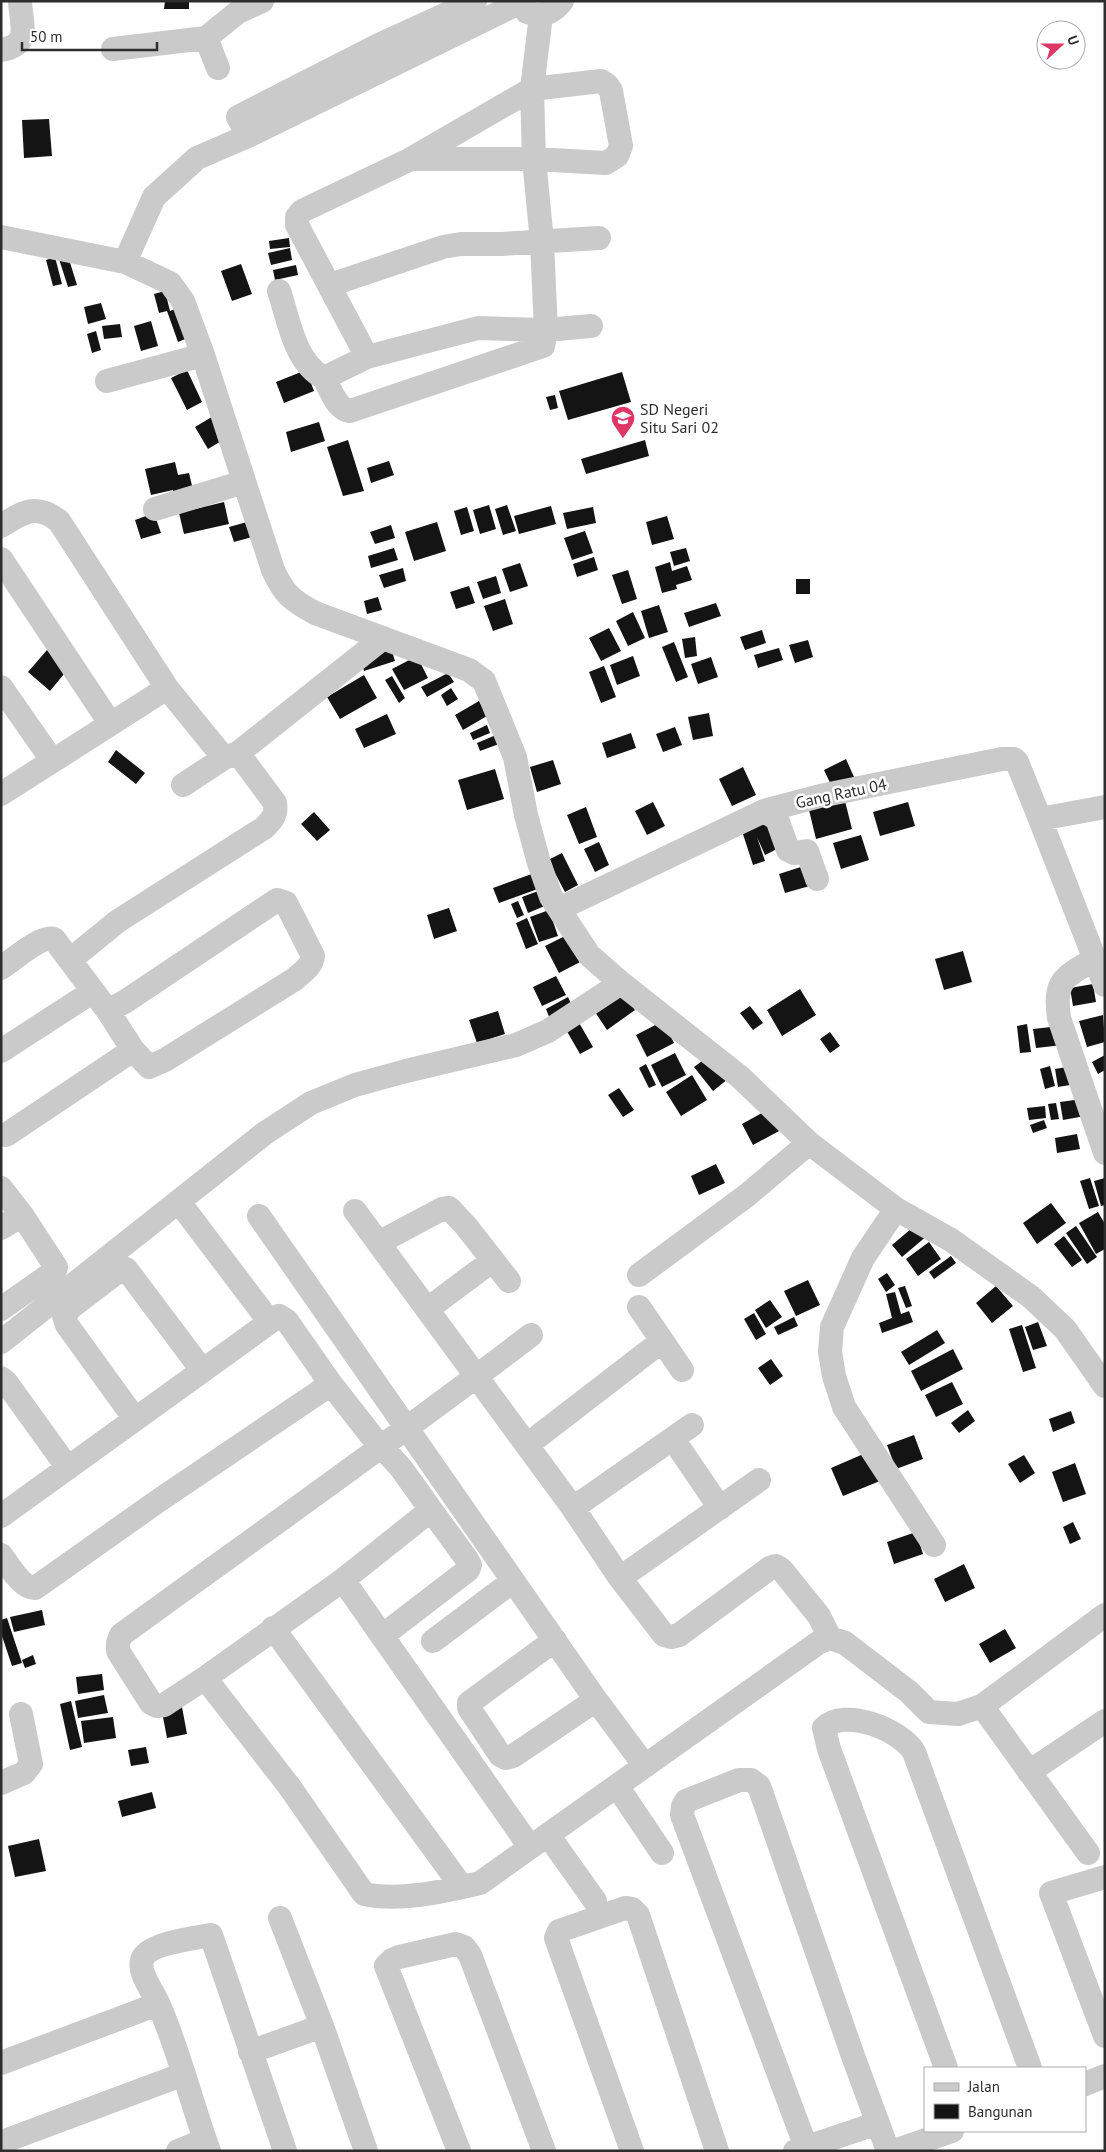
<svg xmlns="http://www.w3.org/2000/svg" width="1106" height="2152" font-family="'PT Sans',sans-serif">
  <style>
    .building { fill: #141414 }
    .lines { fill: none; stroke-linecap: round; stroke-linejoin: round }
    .minor { stroke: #cacaca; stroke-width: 24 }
    .labels { text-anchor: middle; stroke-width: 5; stroke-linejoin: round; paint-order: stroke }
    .poi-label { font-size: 16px; fill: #2d2d2d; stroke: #fff; text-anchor: start }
    .street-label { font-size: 16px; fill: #2d2d2d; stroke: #fff }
  </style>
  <rect width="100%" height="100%" fill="#fff"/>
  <!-- building -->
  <path class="building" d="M 165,1 L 189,1 L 189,9 L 164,9 Z
    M 49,119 L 52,156 L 24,158 L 22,120 Z
    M 289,238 L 290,247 L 270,249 L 269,241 Z
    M 290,248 L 292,260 L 271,265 L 268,253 Z
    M 68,256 L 77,285 L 68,287 L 59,259 Z
    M 55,257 L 62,284 L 53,286 L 46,260 Z
    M 241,264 L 252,294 L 232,301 L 221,271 Z
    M 296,265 L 298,275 L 275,280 L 273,270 Z
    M 165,291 L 170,311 L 177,308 L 188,338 L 178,342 L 167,311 L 159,313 L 154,294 Z
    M 101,303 L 106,319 L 88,324 L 84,307 Z
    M 151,321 L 158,346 L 141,351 L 134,326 Z
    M 120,324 L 122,337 L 104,339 L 102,326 Z
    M 96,331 L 101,350 L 92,353 L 87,334 Z
    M 187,370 L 202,402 L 187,410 L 171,378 Z
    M 306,370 L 314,391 L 284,403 L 276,382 Z
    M 622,372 L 631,402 L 568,420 L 559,391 Z
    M 555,395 L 558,408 L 550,410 L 546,397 Z
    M 215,415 L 228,437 L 208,449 L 195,427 Z
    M 319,422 L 325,441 L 291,452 L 286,432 Z
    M 348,440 L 364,491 L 343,496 L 327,447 Z
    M 645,440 L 649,456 L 586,474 L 581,459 Z
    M 389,461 L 394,475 L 371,483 L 367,468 Z
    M 175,462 L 178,475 L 189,473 L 194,494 L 175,499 L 173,490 L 151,495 L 145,469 Z
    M 224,502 L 229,524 L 184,534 L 179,513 Z
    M 489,505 L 496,529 L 480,534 L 473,510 Z
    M 507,505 L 516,531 L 503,535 L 495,509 Z
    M 551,506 L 556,524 L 519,534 L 514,516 Z
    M 467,507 L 474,531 L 461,535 L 454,511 Z
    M 593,507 L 596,523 L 567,529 L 563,513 Z
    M 154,513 L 161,533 L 141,539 L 135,520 Z
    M 667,516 L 674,539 L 652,545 L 646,522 Z
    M 247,522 L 252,537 L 234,542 L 229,527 Z
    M 437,522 L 446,551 L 414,561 L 405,532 Z
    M 391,525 L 395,538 L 375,544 L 370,532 Z
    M 585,531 L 593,553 L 572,560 L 564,538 Z
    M 394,548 L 398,560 L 371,568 L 368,556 Z
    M 686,548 L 690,561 L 674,566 L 670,552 Z
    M 594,557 L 598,570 L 577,577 L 573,564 Z
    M 670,562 L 672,571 L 687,566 L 692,580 L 676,585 L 677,589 L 662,593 L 655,567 Z
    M 520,563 L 528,586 L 510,592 L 502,569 Z
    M 403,568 L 406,581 L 384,588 L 379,575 Z
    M 628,570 L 637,599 L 622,604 L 612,575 Z
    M 496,576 L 501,593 L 483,599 L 477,582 Z
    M 796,579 L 810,579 L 810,594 L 796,594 Z
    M 469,586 L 475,603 L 456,609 L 450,592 Z
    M 378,597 L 382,610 L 367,614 L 364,601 Z
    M 505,599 L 513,624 L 493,631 L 484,606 Z
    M 716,603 L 721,616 L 689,627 L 684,613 Z
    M 659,605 L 668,632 L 649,638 L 641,611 Z
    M 633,612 L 645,638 L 628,646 L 616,621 Z
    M 609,628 L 621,651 L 601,661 L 589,638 Z
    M 762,630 L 766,643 L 745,650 L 740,637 Z
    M 695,637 L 697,656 L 685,658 L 682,639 Z
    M 808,640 L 813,657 L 795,663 L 789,645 Z
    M 674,642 L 688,677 L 676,682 L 662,647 Z
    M 391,648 L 395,661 L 364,671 L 360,658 Z
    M 779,648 L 783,660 L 758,668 L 754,655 Z
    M 47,650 L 69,668 L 50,691 L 28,672 Z
    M 417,656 L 428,678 L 404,690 L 392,669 Z
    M 633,656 L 640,676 L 617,685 L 610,665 Z
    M 711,657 L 718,677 L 698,684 L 691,664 Z
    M 604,666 L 616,697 L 601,703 L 589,672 Z
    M 448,673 L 454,682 L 427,697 L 421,687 Z
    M 364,675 L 377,698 L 340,719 L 327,697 Z
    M 392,676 L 405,698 L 399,703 L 385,680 Z
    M 451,688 L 458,699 L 447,706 L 441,695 Z
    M 479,701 L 487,716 L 463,730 L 455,715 Z
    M 709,713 L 713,736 L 693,740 L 688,717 Z
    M 387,714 L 396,734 L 364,748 L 355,729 Z
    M 487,725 L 490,733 L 473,740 L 470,733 Z
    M 675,727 L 682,745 L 663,752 L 656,734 Z
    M 631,733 L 636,748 L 607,758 L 602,743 Z
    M 496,735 L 499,744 L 480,751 L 477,743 Z
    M 116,750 L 145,773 L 136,784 L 108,762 Z
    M 846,759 L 854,777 L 832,787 L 824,770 Z
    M 553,760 L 561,784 L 537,792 L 530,767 Z
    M 743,767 L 756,795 L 732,806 L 719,779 Z
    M 495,769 L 504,799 L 467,810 L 458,780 Z
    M 844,797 L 852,829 L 816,839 L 808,806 Z
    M 653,802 L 665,826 L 647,835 L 635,811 Z
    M 908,802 L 915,826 L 880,836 L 873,812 Z
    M 586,807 L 597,837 L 579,844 L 567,815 Z
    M 314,812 L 330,830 L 317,841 L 301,824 Z
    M 767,820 L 779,848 L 765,855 L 757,837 L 765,861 L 753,865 L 741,828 Z
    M 861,835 L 869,860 L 841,869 L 833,843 Z
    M 599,842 L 609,865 L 595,872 L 584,849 Z
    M 562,853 L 578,885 L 565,892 L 548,860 Z
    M 807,865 L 813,885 L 785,893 L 779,874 Z
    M 540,871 L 546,886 L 499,903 L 493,888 Z
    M 541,890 L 547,905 L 528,913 L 522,897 Z
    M 518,901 L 524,915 L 517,918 L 511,904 Z
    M 449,908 L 457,931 L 434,939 L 427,915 Z
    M 549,910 L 558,936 L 539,942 L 530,917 Z
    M 527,918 L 538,944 L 526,949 L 516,923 Z
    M 569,934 L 582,961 L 559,973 L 545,946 Z
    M 963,951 L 972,982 L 944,990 L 935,959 Z
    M 556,976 L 566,995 L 542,1006 L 533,987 Z
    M 1093,984 L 1096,1002 L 1073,1006 L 1070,988 Z
    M 800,989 L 816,1015 L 782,1036 L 767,1010 Z
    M 621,990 L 635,1010 L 607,1030 L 593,1009 Z
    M 568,997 L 573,1008 L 550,1019 L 546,1009 Z
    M 750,1006 L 763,1023 L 753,1030 L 740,1013 Z
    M 498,1011 L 505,1034 L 477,1043 L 469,1020 Z
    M 1103,1015 L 1105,1042 L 1087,1047 L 1079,1021 Z
    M 578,1021 L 593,1047 L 580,1054 L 565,1028 Z
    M 663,1021 L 674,1043 L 647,1057 L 636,1035 Z
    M 1027,1024 L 1031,1052 L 1020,1053 L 1017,1026 Z
    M 1060,1026 L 1063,1045 L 1036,1048 L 1033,1029 Z
    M 830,1032 L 840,1046 L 830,1053 L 820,1039 Z
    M 675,1053 L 686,1075 L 662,1087 L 651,1065 Z
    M 710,1055 L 728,1079 L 713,1091 L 694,1067 Z
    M 1105,1055 L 1105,1070 L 1098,1074 L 1092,1062 Z
    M 646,1064 L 656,1085 L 649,1088 L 639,1068 Z
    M 1050,1066 L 1055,1086 L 1045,1089 L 1040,1069 Z
    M 1067,1067 L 1070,1085 L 1058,1087 L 1055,1069 Z
    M 692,1075 L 707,1100 L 681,1116 L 666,1092 Z
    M 619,1088 L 634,1110 L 623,1117 L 608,1095 Z
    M 1082,1099 L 1085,1116 L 1063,1120 L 1060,1102 Z
    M 1056,1103 L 1059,1119 L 1051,1120 L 1048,1104 Z
    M 1045,1106 L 1046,1118 L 1029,1120 L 1027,1108 Z
    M 767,1110 L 779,1131 L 753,1145 L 742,1124 Z
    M 1044,1120 L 1047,1128 L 1033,1133 L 1030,1125 Z
    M 1077,1134 L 1080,1149 L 1057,1153 L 1055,1138 Z
    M 716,1164 L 725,1183 L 699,1195 L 691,1176 Z
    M 1090,1178 L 1099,1206 L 1089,1209 L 1080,1181 Z
    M 1105,1178 L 1105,1205 L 1101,1206 L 1094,1181 Z
    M 1051,1203 L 1066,1223 L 1037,1244 L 1023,1223 Z
    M 1098,1212 L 1105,1224 L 1105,1249 L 1096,1254 L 1079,1223 Z
    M 918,1223 L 928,1235 L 902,1257 L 892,1245 Z
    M 1076,1226 L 1097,1257 L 1087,1264 L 1066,1233 Z
    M 1064,1236 L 1082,1260 L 1072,1267 L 1054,1244 Z
    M 929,1242 L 941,1259 L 918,1276 L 906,1259 Z
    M 951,1256 L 956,1263 L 934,1279 L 929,1272 Z
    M 887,1273 L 895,1285 L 886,1292 L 878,1279 Z
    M 808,1280 L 820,1305 L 796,1316 L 784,1291 Z
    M 905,1286 L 912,1306 L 906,1308 L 898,1288 Z
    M 996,1286 L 1013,1306 L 992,1323 L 976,1303 Z
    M 895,1292 L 901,1314 L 909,1311 L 913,1322 L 882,1333 L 879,1323 L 892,1318 L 886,1294 Z
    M 770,1300 L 782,1317 L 766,1328 L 755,1310 Z
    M 754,1313 L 766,1334 L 756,1340 L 744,1319 Z
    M 794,1317 L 798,1326 L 778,1335 L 774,1327 Z
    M 1038,1322 L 1047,1346 L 1033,1350 L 1025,1327 Z
    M 1022,1325 L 1036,1368 L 1023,1372 L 1009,1329 Z
    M 937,1330 L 945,1343 L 909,1365 L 901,1352 Z
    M 953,1349 L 963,1369 L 921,1391 L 911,1371 Z
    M 771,1359 L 783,1376 L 770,1385 L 758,1368 Z
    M 952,1382 L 963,1404 L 936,1417 L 925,1395 Z
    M 968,1410 L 975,1421 L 959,1433 L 951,1423 Z
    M 1071,1411 L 1075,1423 L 1053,1432 L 1049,1419 Z
    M 914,1435 L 923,1459 L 896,1469 L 887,1445 Z
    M 868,1452 L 880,1481 L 843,1496 L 831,1468 Z
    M 1024,1455 L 1035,1473 L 1020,1483 L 1008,1464 Z
    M 1075,1463 L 1086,1494 L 1063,1502 L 1052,1472 Z
    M 1073,1522 L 1081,1539 L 1070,1544 L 1063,1527 Z
    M 916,1532 L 923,1554 L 894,1564 L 887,1542 Z
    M 964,1564 L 975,1588 L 945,1602 L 934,1579 Z
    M 42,1610 L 45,1625 L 14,1632 L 10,1617 Z
    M 7,1618 L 22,1663 L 12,1666 L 1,1633 L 1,1620 Z
    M 1005,1629 L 1016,1648 L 990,1663 L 979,1644 Z
    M 33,1655 L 36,1664 L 25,1668 L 22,1660 Z
    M 102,1674 L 104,1690 L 78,1694 L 76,1677 Z
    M 104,1695 L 108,1713 L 78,1718 L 75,1701 Z
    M 71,1701 L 82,1747 L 70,1750 L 60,1704 Z
    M 182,1707 L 187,1734 L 167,1738 L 162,1712 Z
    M 113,1717 L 116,1738 L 84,1743 L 81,1721 Z
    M 146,1747 L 149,1763 L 131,1766 L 128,1750 Z
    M 152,1792 L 156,1808 L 122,1817 L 118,1801 Z
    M 39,1839 L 46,1871 L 15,1877 L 8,1846 Z"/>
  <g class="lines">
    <!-- minor -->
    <path class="minor" d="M 527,12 C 541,18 553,13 562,1
      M 206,38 L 218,68
      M 113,49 L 206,38 L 238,12 L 262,1
      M 1,50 C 32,45 21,25 20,1
      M 248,136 L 238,117 L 379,45 L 475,1
      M 411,159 L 532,89 L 601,81 L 607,85 L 611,91 L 621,146 L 617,156 L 606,163 L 534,159 L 411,159 L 302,211 L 297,217 L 297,225 L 367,357 L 324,378 C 331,390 336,409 350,411 L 543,346 L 546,330 L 542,242 L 534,159 L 532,89 L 541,15
      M 1,237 L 125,262 L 170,283 L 183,301 L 203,355 L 273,570 C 284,594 291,600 315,613 L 469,670 L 484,681 L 515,757 L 526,815 L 539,863 L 551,897 L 589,955 L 621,983 L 740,1077 L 809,1143 L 896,1209 L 951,1240 L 1031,1297 L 1065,1329 L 1105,1386
      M 125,262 L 154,197 L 197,158 L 248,136 L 517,4
      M 330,285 L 443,247 L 461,244 L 501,244 L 599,238
      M 279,291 C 289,320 294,362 324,378
      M 367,357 L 478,328 L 546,330 L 591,326
      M 107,381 L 203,355
      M 155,509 L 244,482
      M 1,526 C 23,512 36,503 59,521 L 167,688
      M 1,559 L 110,723
      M 1,687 L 52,760
      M 183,785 L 224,758
      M 1,794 L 167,688 L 224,758 L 238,753 L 383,638
      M 764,811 L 777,819 L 788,850 L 794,853 L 807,851 L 817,879
      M 1040,819 L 1105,985
      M 559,909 L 764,811 L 820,796 L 1002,759 L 1014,759 L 1017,762 L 1040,819 L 1105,807
      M 70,960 L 118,921 L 264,828 C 272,820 277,815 275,803 L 238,753
      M 1094,960 C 1063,977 1054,981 1059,1018 L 1105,1153
      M 1,968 C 13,960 41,935 54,939 L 108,1011 L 133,1050 L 149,1067 L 165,1060 L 295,979 C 302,972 312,967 313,956 L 286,903 L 277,900 L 126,1001 L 108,1011
      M 1,1051 L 92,992
      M 6,1135 L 133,1050
      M 1,1188 L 22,1215 L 56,1267 L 55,1271 L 1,1309
      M 179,1202 L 266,1317 L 270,1322 L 279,1316 L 287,1321 L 331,1384 L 370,1434 L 401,1468 L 431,1510 L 343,1580 L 205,1678 L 164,1705 L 157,1706 L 151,1703 L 118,1651 L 118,1643 L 121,1635 C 258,1535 397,1438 531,1335
      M 896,1209 L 863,1258 L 832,1327 L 830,1352 L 834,1376 L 844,1407 L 934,1545
      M 355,1211 L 573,1508 L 620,1578 L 664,1635 L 671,1637 L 679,1635 L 770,1568 L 776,1566 L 782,1570 L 819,1616 L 830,1638
      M 259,1216 L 596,1700 L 645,1766
      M 1,1228 L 22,1215
      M 380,1242 L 442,1209 L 449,1208 L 466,1226 L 509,1281
      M 639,1275 L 746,1196 L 809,1143
      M 437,1302 L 492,1261
      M 639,1307 L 682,1370
      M 1,1342 L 265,1133 L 311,1103 L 355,1085 L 406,1071 L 516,1045 L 548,1031 L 621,983
      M 1,1378 L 6,1382 L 68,1468
      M 135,1419 L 67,1325 L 64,1316 L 70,1308 L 121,1269 L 126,1269 L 133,1278 L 202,1370
      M 673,1439 L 720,1508
      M 527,1445 L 662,1341
      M 573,1508 L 692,1425
      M 1,1516 L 270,1322
      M 1,1555 C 9,1565 21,1588 35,1588 L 158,1501 L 331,1384
      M 620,1578 L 759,1480
      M 343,1580 L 530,1847
      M 273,1628 L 462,1887
      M 382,1636 L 468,1570 L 470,1565 L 466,1558 L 431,1510
      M 555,1640 L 469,1703 L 469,1708 L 500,1755 L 506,1758 L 513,1756 L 596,1700
      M 433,1641 L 513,1581
      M 205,1678 L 289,1786 L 364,1894 C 399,1902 445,1891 480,1883 L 818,1643 L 830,1638 L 845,1643 L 909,1692 L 929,1712 L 958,1714 L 982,1706 L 1105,1615
      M 982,1706 L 1088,1853
      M 1029,1772 L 1105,1721
      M 1,1783 L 24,1773 L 31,1764 L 21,1714
      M 617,1786 L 662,1853
      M 548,1835 L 595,1901
      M 1105,1877 L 1051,1893 L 1105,2036
      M 280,1918 L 322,2026 L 366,2151
      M 250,2052 L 322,2026
      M 1,2063 L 158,2004
      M 946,2068 L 829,1749 L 824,1728 C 845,1707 901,1730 914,1752 L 1030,2068
      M 1085,2084 L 1105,2076
      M 2,2142 L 184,2074
      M 806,2147 L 682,1815 L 683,1806 L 686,1801 L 739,1780 L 751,1780 L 759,1786 L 853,2056 L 888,2151
      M 178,2151 L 205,2140
      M 209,2151 C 191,2102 179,2050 158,2003 C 153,1991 138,1973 142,1960 C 147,1943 196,1938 211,1935 L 285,2151
      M 459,2151 L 386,1966 L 392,1960 L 399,1957 L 456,1944 L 464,1947 L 470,1955 L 544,2151
      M 632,2151 L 556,1938 L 559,1931 L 625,1908 L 632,1909 L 638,1915 L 717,2151
      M 795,2151 L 878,2123
      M 894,2151 L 952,2131"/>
  </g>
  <!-- icons -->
  <defs>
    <symbol id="school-pin" viewBox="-11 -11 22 30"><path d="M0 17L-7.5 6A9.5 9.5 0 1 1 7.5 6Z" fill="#dd3667" stroke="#fff"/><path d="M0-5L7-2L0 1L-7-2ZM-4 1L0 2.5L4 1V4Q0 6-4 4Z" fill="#fff"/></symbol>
  </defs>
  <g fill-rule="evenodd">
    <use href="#school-pin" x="609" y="404" width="28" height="38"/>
  </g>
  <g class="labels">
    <!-- poi labels -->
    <g class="poi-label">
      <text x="640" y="415">SD Negeri<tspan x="640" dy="18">Situ Sari 02</tspan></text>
    </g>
    <!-- street labels -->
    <g class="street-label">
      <text transform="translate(841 793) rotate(-12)" y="6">Gang Ratu 04</text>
    </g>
  </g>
  <!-- border -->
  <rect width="1106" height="2152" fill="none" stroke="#2d2d2d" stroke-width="5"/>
  <!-- legend -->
  <rect x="924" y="2067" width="162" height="65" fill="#ffffff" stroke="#ababab"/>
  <rect x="934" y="2083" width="25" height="8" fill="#cacaca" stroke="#ababab"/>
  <text x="968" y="2092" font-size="15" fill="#2d2d2d">Jalan</text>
  <rect x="934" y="2104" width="25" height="15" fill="#141414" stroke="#ababab"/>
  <text x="968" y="2117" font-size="15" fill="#2d2d2d">Bangunan</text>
  <!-- north arrow -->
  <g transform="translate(1061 45) rotate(69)"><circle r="24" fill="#ffffff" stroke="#ababab"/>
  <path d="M0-4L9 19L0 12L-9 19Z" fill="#dd3667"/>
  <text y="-8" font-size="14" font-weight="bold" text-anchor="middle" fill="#2d2d2d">U</text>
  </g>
  <!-- scale -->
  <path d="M22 42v8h135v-8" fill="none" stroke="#2d2d2d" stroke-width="2.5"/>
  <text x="30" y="42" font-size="15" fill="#2d2d2d" stroke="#ffffff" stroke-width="4" paint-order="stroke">50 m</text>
</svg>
